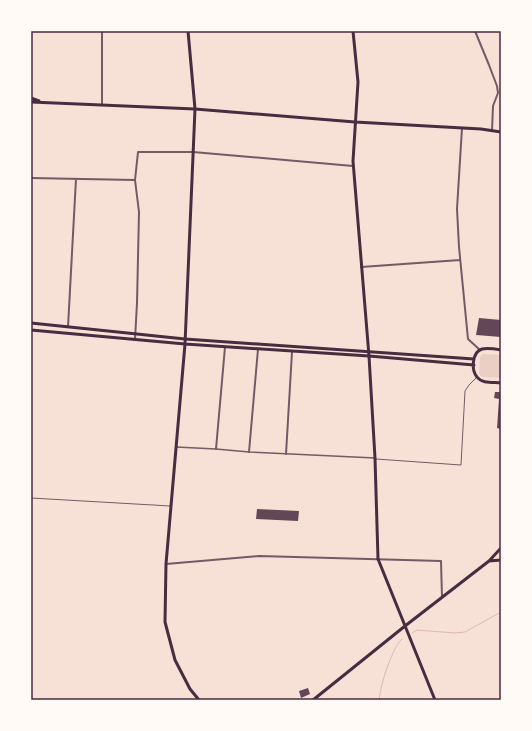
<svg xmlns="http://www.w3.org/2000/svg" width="532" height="731" font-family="Lato,sans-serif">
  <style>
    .green { fill: #ebcfc5 }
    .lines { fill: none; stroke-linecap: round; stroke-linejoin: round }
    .stream { stroke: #dcb8b0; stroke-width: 1 }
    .building { fill: #644757 }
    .service { stroke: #755966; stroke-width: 1 }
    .pedestrian { stroke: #755966; stroke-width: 1.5 }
    .minor { stroke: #755966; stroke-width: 2 }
    .secondary { stroke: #4a2c40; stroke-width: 3 }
    .primary { stroke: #4a2c40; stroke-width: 3 }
    .neatline { fill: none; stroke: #4a2c40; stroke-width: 1.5 }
  </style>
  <rect width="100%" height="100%" fill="#f7e1d7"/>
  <!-- green -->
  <path class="green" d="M 483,354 L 501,355 L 501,378 L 482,377 L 480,375 L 479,372 L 480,357 Z"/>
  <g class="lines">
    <!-- stream -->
    <path class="stream" d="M 412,633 L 417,630 L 455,633 L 465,632 L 501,612
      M 379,700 C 380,694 381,687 383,681 C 385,672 395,644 402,639"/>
  </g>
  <!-- building -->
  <path class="building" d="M 479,318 L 501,320 L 501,337 L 476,335 Z
    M 495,392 L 501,392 L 501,429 L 497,428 L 499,399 L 494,398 Z
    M 257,509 L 299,511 L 298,521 L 256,519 Z
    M 308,688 L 310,694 L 301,698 L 299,691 Z"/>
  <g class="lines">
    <!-- service -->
    <path class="service" d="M 376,459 L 461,465 L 465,391 L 469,385 L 476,378
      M 31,498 L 170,506"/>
    <!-- pedestrian -->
    <path class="pedestrian" d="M 176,447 L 216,449 L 249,452 L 375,458"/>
    <!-- minor -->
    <path class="minor" d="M 102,31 L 102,105
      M 475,31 L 489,65 L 497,86 L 498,93 L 493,106 L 492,131
      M 462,128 L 457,209 L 459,247 L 468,339 L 480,350
      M 31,178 L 135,180
      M 361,267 L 460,260
      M 68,327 L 76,179
      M 135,339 L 137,303 L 139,212 L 135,180 L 138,152 L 193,152 L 353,166
      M 216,449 L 225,347
      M 249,452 L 258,349
      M 286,454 L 292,352
      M 166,564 L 259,556 L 441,561 L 442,597"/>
    <!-- secondary -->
    <path class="secondary" d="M 188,31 L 195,109 L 185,344 L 171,506 L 166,564 L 165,622 L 175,660 L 190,689 L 199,700
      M 353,31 L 358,82 L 353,161 L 369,356 L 375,458 L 378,559 L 435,700
      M 489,561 L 501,560
      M 313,700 L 405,626 L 489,561 L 501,548"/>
    <!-- primary -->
    <path class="primary" d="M 31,98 L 39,101
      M 31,102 L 195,109 L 355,122 L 481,129 L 501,132
      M 31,323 L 185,339 L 474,359
      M 31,330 L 185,344 L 369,356 L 474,365
      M 501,350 C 495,349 487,348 482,349 C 472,352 471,370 477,377 C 482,384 494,382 501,383"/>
  </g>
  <!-- border -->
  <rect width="532" height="731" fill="none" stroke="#fffaf5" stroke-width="64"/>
  <rect x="32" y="32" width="468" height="667" class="neatline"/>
</svg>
